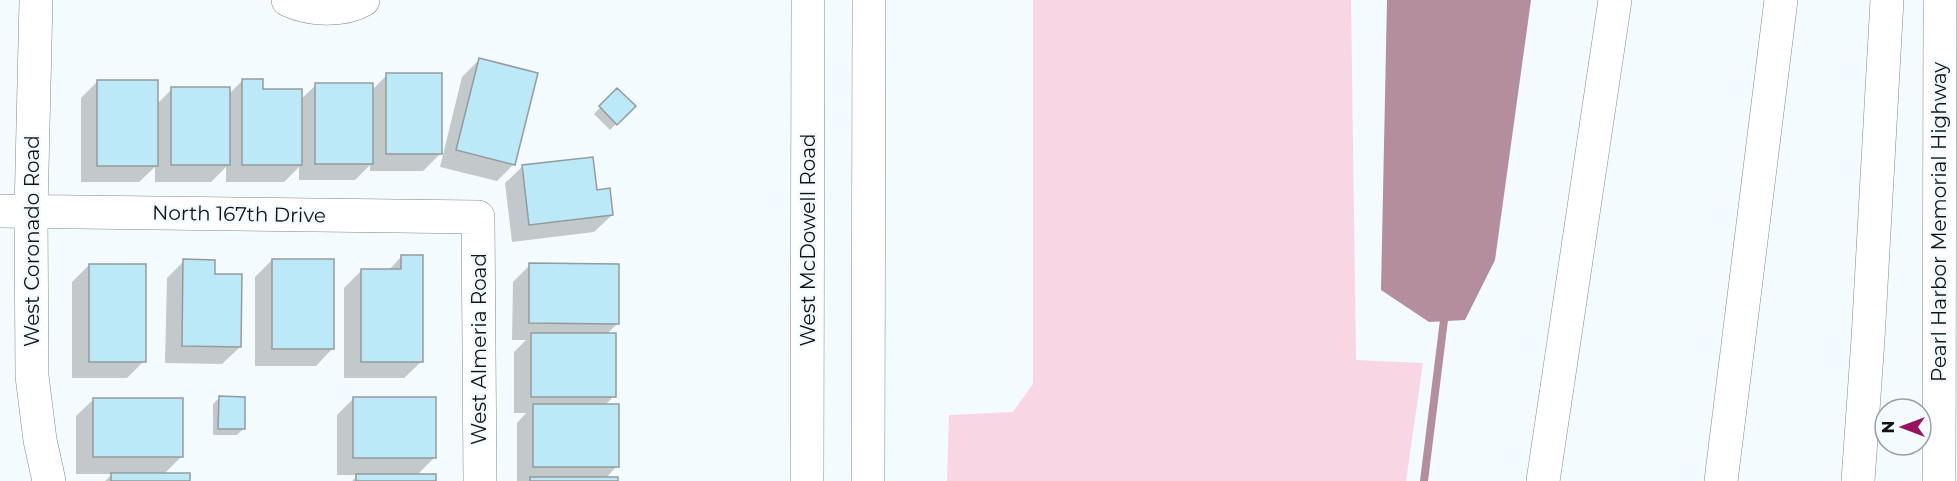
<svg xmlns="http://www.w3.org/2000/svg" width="1957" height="481" font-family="Montserrat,sans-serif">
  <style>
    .green { fill: #f8d6e3 }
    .water { fill: #b48e9d }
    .shadow { fill: #0003 }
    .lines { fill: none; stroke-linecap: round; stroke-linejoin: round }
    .stream { stroke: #b48e9d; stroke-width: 8 }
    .building { fill: #bce9f7; stroke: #949b9d; stroke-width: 1.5 }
    .minor-casing { stroke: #82898b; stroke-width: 34 }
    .major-casing { stroke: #82898b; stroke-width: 34 }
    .highway-casing { stroke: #82898b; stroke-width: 34 }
    .minor { stroke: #fff; stroke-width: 33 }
    .major { stroke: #fff; stroke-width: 33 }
    .highway { stroke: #fff; stroke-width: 33 }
    .labels { text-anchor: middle; stroke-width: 5; stroke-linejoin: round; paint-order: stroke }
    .street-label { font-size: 20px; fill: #111414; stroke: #f4fbfe }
  </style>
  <rect width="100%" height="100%" fill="#f4fbfe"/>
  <!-- green -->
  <path class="green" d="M 1033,0 L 1351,0 L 1356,360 L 1423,363 L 1406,481 L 947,481 L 949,415 L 1013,412 L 1033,384 Z"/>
  <!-- water -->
  <path class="water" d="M 1387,0 L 1531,0 L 1495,260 L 1465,320 L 1429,322 L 1381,290 Z"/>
  <!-- shadow -->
  <path class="shadow" d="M 479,60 L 514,164 L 497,181 L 440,167 L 462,77 Z
    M 387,75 L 440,154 L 423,171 L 370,171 L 370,165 L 355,180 L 299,180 L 299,167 L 284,182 L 226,182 L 226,167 L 211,182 L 155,182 L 155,167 L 139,182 L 81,182 L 81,98 L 98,81 L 156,105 L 172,89 L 228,95 L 243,80 L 262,91 L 301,99 L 316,85 L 372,90 Z
    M 617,90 L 634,106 L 610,130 L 594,114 Z
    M 523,166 L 595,191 L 612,215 L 594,232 L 512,242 L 505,183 Z
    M 401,257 L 422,361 L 404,378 L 344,378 L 344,288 L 361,271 L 388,271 Z
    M 272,260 L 333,348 L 316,366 L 255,366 L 255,277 Z
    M 184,261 L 213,275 L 240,347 L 222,364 L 165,363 L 167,278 Z
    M 89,265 L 144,361 L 127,378 L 72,378 L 72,282 Z
    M 530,265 L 618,323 L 606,335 L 614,396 L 604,406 L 617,466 L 605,479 L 616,481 L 517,481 L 517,423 L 526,413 L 514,413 L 514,352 L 526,340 L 512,340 L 513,282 Z
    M 219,398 L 243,429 L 237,435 L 213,435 L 213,404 Z
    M 354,398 L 434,458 L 416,476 L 434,481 L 352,481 L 358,475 L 337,475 L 337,415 Z
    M 94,399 L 181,457 L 163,475 L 189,481 L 105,481 L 113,474 L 76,474 L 76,416 Z"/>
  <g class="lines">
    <!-- stream -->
    <path class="stream" d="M 1424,481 L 1445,312"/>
  </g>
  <!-- building -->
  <path class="building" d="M 479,58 L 538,73 L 515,165 L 456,150 Z
    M 386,73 L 442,73 L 442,154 L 386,154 Z
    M 242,79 L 263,79 L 263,89 L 302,89 L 302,165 L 242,165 Z
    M 97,80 L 158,80 L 158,166 L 97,166 Z
    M 315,83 L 373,83 L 373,164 L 315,164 Z
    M 171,87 L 230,87 L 230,165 L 171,165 Z
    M 617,88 L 636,106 L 617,125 L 599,106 Z
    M 593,157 L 597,190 L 610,188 L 613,215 L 529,225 L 522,165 Z
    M 401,255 L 423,255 L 423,362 L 361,362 L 361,269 L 401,269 Z
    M 183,259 L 215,260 L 215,274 L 242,274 L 241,347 L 182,346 Z
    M 272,259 L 334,259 L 334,349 L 272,349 Z
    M 529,263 L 619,264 L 619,324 L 529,323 Z
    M 89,264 L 146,264 L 146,362 L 89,362 Z
    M 531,333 L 616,333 L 616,397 L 531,397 Z
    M 219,396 L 245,397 L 245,429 L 218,429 Z
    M 353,397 L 436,397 L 436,458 L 353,458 Z
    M 93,398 L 183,398 L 183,457 L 93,457 Z
    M 533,404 L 619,404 L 619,467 L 533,467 Z
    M 111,473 L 190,473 L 190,481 L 111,481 Z
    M 356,474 L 436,474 L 436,481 L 356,481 Z
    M 530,477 L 618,477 L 618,481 L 530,481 Z"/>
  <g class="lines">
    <defs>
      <path id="minor" d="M 36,0 L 31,211 L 32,376 L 40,440 L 49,481
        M 288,0 C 310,10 342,12 363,0
        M 0,211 L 478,217 L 480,481"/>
      <path id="major" d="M 807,481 L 808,0
        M 868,481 L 869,0
        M 1543,481 L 1615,0"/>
      <path id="highway" d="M 1721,481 L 1781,0
        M 1858,481 L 1868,339 L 1887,0
        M 1939,481 L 1940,0"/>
    </defs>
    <!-- minor casing -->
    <use href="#minor" class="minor-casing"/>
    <!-- major casing -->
    <use href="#major" class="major-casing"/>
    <!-- highway casing -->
    <use href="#highway" class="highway-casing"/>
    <!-- minor -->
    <use href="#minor" class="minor"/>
    <!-- major -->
    <use href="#major" class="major"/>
    <!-- highway -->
    <use href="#highway" class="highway"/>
  </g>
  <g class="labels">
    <!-- street labels -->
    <g class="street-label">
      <text transform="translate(239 214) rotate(1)" y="7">North 167th Drive</text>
      <text transform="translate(1939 222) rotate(-90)" y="7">Pearl Harbor Memorial Highway</text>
      <text transform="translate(808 240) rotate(-90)" y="7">West McDowell Road</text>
      <text transform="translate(32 241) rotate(-90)" y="7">West Coronado Road</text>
      <text transform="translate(479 349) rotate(-90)" y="7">West Almeria Road</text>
    </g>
  </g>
  <!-- north arrow -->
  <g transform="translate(1903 427) rotate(270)"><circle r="28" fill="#f4fbfe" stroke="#999fa0" stroke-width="1.5"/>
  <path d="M0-4.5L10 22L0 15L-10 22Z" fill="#9b1161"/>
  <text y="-9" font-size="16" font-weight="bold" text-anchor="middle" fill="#111414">N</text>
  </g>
</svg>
